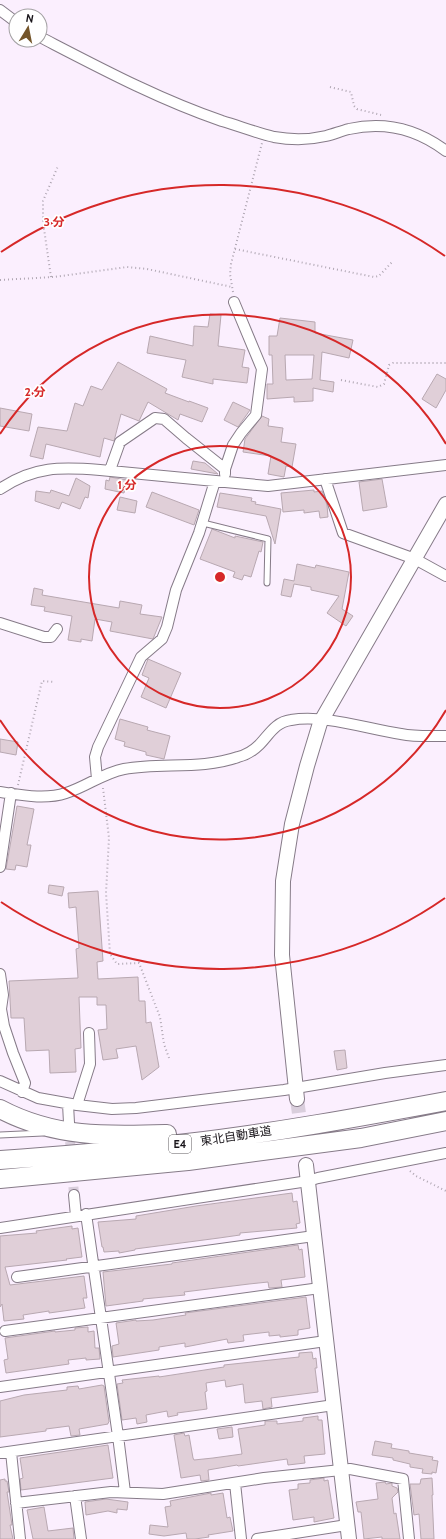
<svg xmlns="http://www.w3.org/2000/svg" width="446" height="1539" font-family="Cabin,'Noto Sans JP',sans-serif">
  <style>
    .building { fill: #e0cfd8; stroke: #b8a8b1; fill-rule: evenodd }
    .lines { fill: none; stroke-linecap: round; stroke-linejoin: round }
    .street-tunnel { stroke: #d9cedc; stroke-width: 10; stroke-dasharray: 10 5; stroke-linecap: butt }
    .secondary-tunnel { stroke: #d9cedc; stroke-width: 14; stroke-dasharray: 14 7; stroke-linecap: butt }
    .lane-casing { stroke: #867b88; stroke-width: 7 }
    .street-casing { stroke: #867b88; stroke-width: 12 }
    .secondary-casing { stroke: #867b88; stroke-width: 16 }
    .highway-casing { stroke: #867b88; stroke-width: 20 }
    .path { stroke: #b0a7b3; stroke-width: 2; stroke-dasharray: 1 3; stroke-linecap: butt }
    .lane { stroke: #fff; stroke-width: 5 }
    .street { stroke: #fff; stroke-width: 10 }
    .secondary { stroke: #fff; stroke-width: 14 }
    .highway { stroke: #fff; stroke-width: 18 }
    .ring { fill: none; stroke: #d62828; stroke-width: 2 }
    .labels { text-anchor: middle; stroke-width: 3.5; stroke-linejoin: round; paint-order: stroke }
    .shield { fill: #fff; stroke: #5e5b5f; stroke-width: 1 }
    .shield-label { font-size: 11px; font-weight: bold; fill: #19151a }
    .street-label { font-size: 12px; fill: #19151a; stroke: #fff }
    .centre { fill: #d62828; stroke: #fff; stroke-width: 2 }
    .ring-label { font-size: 12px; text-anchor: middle; font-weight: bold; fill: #d62828; stroke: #fff; stroke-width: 3.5; stroke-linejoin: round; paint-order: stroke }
  </style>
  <rect width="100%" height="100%" fill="#fbeffe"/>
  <!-- building -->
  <path class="building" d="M 210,314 L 221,315 L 218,346 L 245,350 L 242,367 L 249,368 L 247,383 L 213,379 L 213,384 L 182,377 L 186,360 L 147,353 L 150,336 L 193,346 L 194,326 L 208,327 Z
    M 280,318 L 315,322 L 315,333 L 353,340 L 349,358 L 322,352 L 320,380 L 334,382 L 333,392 L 313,388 L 313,401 L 294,402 L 294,397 L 267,399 L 267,384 L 273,384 L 272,355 L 269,355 L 269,336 L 277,336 ZM 285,355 L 314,355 L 312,379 L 286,380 Z
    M 118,362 L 167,389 L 165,393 L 189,402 L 189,401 L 208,408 L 202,422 L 180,414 L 178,420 L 148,402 L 139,421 L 121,414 L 114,441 L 104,438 L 100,457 L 46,444 L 43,459 L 30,456 L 38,427 L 67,431 L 75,403 L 83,406 L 91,386 L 102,390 Z
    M 437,374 L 446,379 L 446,390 L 436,408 L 422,399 Z
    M 233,402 L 250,410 L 238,427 L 224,420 Z
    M 0,408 L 32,414 L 29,431 L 0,426 Z
    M 262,416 L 269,419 L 268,426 L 283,428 L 281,442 L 296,444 L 292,467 L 286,466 L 284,477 L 268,474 L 271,456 L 243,452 L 245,439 Z
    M 193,461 L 205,463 L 218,474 L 191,469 Z
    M 110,477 L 127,480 L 124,493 L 105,489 L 106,480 L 109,481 Z
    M 76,478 L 90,486 L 88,498 L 85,497 L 80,509 L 62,502 L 59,509 L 35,501 L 36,491 L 50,493 L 51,490 L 69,496 Z
    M 382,479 L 387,507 L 363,511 L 359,482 Z
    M 314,490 L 314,492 L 322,491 L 327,505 L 328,517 L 320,518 L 319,511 L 304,513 L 304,510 L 283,512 L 281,493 Z
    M 152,492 L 199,510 L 194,525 L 146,507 Z
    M 220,493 L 252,498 L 251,501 L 256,502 L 255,504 L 281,509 L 275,544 L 266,516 L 217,507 Z
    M 120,497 L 137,501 L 135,513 L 117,510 Z
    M 212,529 L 235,538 L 235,536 L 263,542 L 261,552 L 259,551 L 251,577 L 244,575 L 242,580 L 233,577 L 235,572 L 200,559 Z
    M 297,564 L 315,568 L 316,565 L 349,572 L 342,609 L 353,616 L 346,626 L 327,613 L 339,596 L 311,590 L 311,587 L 294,584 L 291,597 L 281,595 L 284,579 L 294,581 Z
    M 34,588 L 43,590 L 42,595 L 119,608 L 120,601 L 142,605 L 140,614 L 162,617 L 153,639 L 110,631 L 112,622 L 95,619 L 92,641 L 81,639 L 81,642 L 68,640 L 72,616 L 44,611 L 45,607 L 31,605 Z
    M 148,659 L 181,673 L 166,708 L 141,697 L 149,678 L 142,675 Z
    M 120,719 L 148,727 L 147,730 L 170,736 L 164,759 L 146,755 L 146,752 L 124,746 L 125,742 L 115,739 Z
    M 0,739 L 18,742 L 16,755 L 0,752 Z
    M 17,806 L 34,809 L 27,845 L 31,845 L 27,867 L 16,865 L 15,870 L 6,869 Z
    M 49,885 L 64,887 L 62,896 L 48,893 Z
    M 98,891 L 103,961 L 97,962 L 98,979 L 138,977 L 139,1001 L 145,1001 L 146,1023 L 151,1022 L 159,1067 L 142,1080 L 136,1046 L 116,1049 L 118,1058 L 103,1060 L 98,1030 L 107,1029 L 106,1005 L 97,1005 L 97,997 L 79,997 L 81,1048 L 75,1049 L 76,1072 L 50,1073 L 49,1050 L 26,1051 L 24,1018 L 11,1018 L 9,981 L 78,978 L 76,949 L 79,948 L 76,907 L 69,908 L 68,893 Z
    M 345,1050 L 347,1068 L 337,1070 L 334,1051 Z
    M 292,1193 L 293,1202 L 297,1201 L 300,1223 L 296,1224 L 297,1228 L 240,1233 L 240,1235 L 219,1238 L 135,1249 L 135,1250 L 119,1253 L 119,1251 L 104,1252 L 103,1247 L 102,1247 L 98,1222 L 136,1219 L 136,1216 L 196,1206 Z
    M 72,1226 L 72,1229 L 78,1228 L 82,1257 L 66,1259 L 67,1260 L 5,1267 L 10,1285 L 84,1276 L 87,1298 L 83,1298 L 85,1308 L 49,1313 L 49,1311 L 23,1315 L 24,1319 L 4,1321 L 2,1304 L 0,1307 L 0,1236 L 37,1233 L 36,1231 Z
    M 298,1245 L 299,1250 L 302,1249 L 305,1277 L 281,1280 L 282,1287 L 269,1288 L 268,1282 L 249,1284 L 184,1292 L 185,1295 L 143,1299 L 143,1301 L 106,1306 L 103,1272 L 172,1264 L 172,1263 Z
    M 306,1297 L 310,1328 L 298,1330 L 298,1335 L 280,1337 L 280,1335 L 269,1336 L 269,1332 L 243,1335 L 244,1341 L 228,1343 L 227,1339 L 185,1347 L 185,1343 L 159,1347 L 159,1350 L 113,1357 L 112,1346 L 119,1344 L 116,1323 L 136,1320 L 136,1321 L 153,1320 L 186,1315 L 185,1313 Z
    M 88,1327 L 88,1332 L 94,1331 L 95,1348 L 99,1348 L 100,1359 L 86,1360 L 86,1358 L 68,1360 L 69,1364 L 6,1373 L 4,1360 L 8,1359 L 5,1338 L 55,1331 L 55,1332 L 75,1330 L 75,1328 Z
    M 312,1352 L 313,1359 L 316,1358 L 317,1368 L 315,1368 L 318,1392 L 271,1398 L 272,1407 L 263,1409 L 262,1401 L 245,1403 L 243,1384 L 226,1387 L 225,1380 L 206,1383 L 207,1391 L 205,1392 L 207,1409 L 177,1413 L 178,1415 L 168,1417 L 167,1411 L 146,1415 L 147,1422 L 137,1424 L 136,1418 L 122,1420 L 117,1384 L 123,1383 L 122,1380 L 159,1376 L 159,1377 L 224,1367 L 224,1365 L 299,1357 L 299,1353 Z
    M 102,1385 L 104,1386 L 109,1422 L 108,1423 L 108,1424 L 79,1429 L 80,1435 L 71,1436 L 69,1426 L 46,1429 L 46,1431 L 0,1437 L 0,1401 L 24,1395 L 67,1390 L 67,1387 L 78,1386 L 79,1389 Z
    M 318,1416 L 318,1420 L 322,1420 L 325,1454 L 304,1456 L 305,1463 L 288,1465 L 287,1459 L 238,1466 L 237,1465 L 208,1470 L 209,1480 L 201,1481 L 200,1475 L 181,1478 L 174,1435 L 184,1433 L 185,1436 L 189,1435 L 193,1458 L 194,1460 L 213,1458 L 242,1454 L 238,1429 L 265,1425 L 265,1421 L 277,1421 L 277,1424 L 303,1421 L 303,1418 Z
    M 232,1427 L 233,1437 L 219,1439 L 217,1429 Z
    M 375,1441 L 392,1444 L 391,1448 L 409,1451 L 409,1453 L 433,1457 L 432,1460 L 438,1461 L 436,1473 L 432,1472 L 432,1474 L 422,1473 L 423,1469 L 410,1467 L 410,1464 L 393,1460 L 393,1458 L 372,1455 Z
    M 108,1445 L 113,1478 L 21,1490 L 20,1479 L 23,1478 L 20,1458 Z
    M 324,1478 L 324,1481 L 328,1480 L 334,1518 L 314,1522 L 314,1517 L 293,1520 L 289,1490 L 298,1489 L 298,1484 L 310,1483 L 310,1480 Z
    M 432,1478 L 433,1495 L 432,1495 L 434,1539 L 421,1539 L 419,1514 L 414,1515 L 410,1484 L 420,1484 L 421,1479 Z
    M 5,1479 L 5,1481 L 7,1481 L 9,1492 L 7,1492 L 12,1525 L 10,1525 L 13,1539 L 0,1539 L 0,1480 Z
    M 385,1482 L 386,1484 L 392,1483 L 392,1486 L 397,1488 L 398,1492 L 392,1498 L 394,1514 L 396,1513 L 400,1539 L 382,1539 L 382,1537 L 364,1539 L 361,1512 L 358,1512 L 356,1502 L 378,1499 L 376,1483 Z
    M 211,1493 L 211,1495 L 223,1493 L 227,1518 L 230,1517 L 233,1531 L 208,1535 L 209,1537 L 195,1539 L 187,1539 L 186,1533 L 164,1536 L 149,1534 L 150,1525 L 168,1527 L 165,1507 L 171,1506 L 170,1501 Z
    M 106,1499 L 128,1502 L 127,1510 L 117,1509 L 117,1513 L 108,1511 L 86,1515 L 85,1502 Z
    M 44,1507 L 48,1531 L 73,1528 L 74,1539 L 33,1539 L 27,1510 Z"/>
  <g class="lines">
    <!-- street-tunnel -->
    <path class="street-tunnel" d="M 69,1127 L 74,1195"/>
    <!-- secondary-tunnel -->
    <path class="secondary-tunnel" d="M 297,1099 L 306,1165"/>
    <defs>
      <path id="lane" d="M 203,523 L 268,539 L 267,583
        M 0,1135 L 43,1133"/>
      <path id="street" d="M 0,10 L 16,22
        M 40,37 C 100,68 158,99 222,121 C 239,126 257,133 274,137 C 291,140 309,140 326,136 C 334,134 341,131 349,129 C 385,121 417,129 446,151
        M 225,469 L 233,445 L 241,433 L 256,415 L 262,369 L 234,302
        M 110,470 L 120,442 L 155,418 L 164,419 L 186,438 L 225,469 L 225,474
        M 325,479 L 343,533 L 415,559 L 446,576
        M 0,489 C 34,466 61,467 100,470 L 268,486 L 446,465
        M 0,623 L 44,637 L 51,637 L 57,629
        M 97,779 L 95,757 L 98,747 L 141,657 L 162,639 L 167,627 L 176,590 L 199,533 L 215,481
        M 0,792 C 21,795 45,800 66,793 C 86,787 103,773 124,769 C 161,762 201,770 238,757 C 246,755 253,751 259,745 C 269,735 275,722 291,720 C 324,714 367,729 401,734 C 416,737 431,736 446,736
        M 0,867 L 11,793
        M 0,974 L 3,995 L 1,1009 L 4,1026 L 13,1053 L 25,1083 L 22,1092
        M 0,1081 L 38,1098 L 77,1105 L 112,1109 L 136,1108 L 284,1090 L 385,1073 L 446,1065
        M 68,1104 L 69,1123
        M 77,1105 L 90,1064 L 89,1033
        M 74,1195 L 76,1216
        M 86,1214 L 118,1436 L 125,1492
        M 0,1228 L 308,1181 L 318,1178 L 446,1153
        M 17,1277 L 314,1236
        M 5,1331 L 320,1288
        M 0,1387 L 326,1341
        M 11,1452 L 20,1539
        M 0,1453 L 334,1405
        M 235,1483 L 241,1539
        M 75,1496 L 81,1539
        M 16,1503 L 111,1492 L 163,1494 L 264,1478 L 341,1470 L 350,1469 L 403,1479 L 409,1539
        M 257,1539 L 347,1525"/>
      <path id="secondary" d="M 297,1099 L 282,955 L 283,881 L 292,824 L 307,766 L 320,723 L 446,504
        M 306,1165 L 349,1539"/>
      <path id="highway" d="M 0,1109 C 55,1138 107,1136 167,1134
        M 0,1160 C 62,1156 125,1150 187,1143 C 273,1133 360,1117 446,1101
        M 0,1179 L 188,1161 L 361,1138 L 446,1121"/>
    </defs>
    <!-- lane casing -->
    <use href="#lane" class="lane-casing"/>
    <!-- street casing -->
    <use href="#street" class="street-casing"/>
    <!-- secondary casing -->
    <use href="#secondary" class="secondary-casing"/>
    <!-- highway casing -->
    <use href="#highway" class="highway-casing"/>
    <!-- path -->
    <path class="path" d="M 330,87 L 351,92 L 354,106 L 357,109 L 381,115
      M 235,249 L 374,277 L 379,276 L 393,261
      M 51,277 L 43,222 L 43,201 L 58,166
      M 0,280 L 54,277 L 127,267 L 147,269 L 232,287
      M 233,292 L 230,274 L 231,264 L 262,143
      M 341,380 L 378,387 L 384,384 L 389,365 L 393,363 L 446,363
      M 18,785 L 42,681 L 54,682
      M 103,788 L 109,838 L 106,893 L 110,954 L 117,964 L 139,963 L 160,1017 L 164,1044 L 169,1058
      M 410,1171 L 416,1176 L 446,1191"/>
    <!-- lane -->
    <use href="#lane" class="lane"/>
    <!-- street -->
    <use href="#street" class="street"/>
    <!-- secondary -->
    <use href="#secondary" class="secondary"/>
    <!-- highway -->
    <use href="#highway" class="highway"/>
  </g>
  <!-- distance rings -->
  <g class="ring">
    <circle cx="220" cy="577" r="131"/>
    <path d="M446 710A262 262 0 0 1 0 720M0 434A262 262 0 0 1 446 444"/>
    <path d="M445 898A392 392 0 0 1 1 902M1 252A392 392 0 0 1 445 256"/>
  </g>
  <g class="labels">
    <!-- shield labels -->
    <rect class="shield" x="169" y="1135" width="22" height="18" rx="3"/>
    <g class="shield-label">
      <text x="180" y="1148">E4</text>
    </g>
    <!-- street labels -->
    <g class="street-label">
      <text transform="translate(236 1136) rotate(-9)" y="4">東北自動車道</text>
    </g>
  </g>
  <circle cx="220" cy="577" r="6" class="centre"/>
  <g class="ring-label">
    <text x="54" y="226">3 分</text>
    <text x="35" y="396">2 分</text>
    <text x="127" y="489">1 分</text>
  </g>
  <!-- north arrow -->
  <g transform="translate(28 28) rotate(10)"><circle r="19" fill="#ffffff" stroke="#a3a1a3"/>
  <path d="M0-3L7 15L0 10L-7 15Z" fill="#74552a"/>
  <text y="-6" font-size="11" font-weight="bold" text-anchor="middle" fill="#19151a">N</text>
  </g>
</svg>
